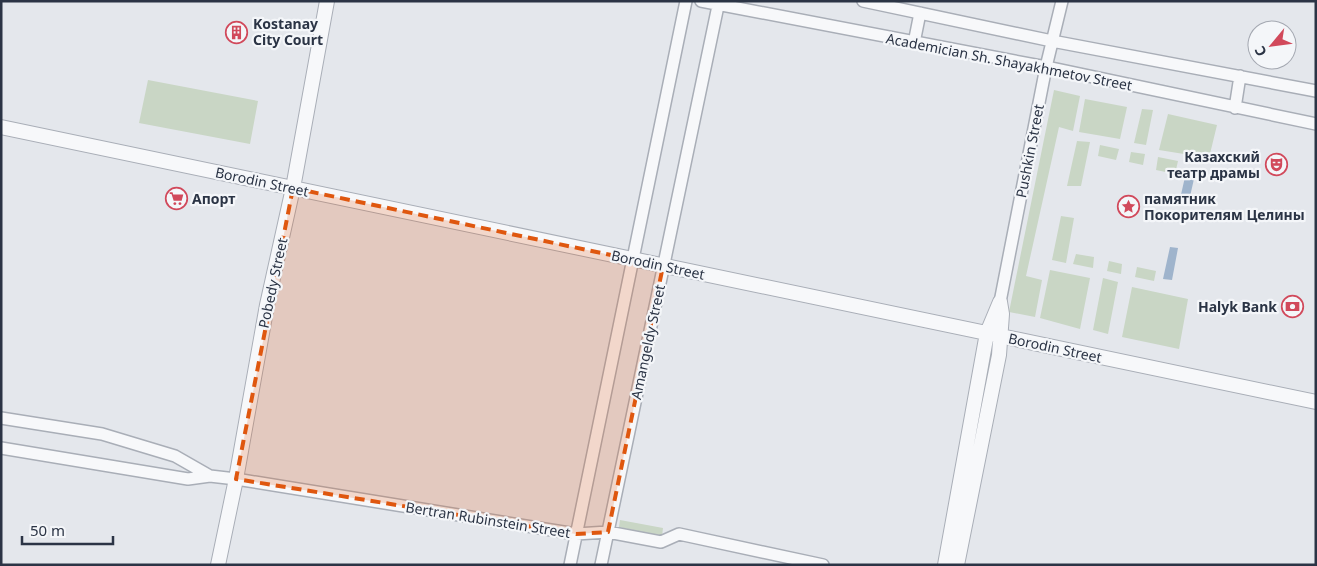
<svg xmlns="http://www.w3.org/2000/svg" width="1317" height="566" font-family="'Noto Sans',sans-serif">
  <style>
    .green { fill: #c9d6c5 }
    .water { fill: #9fb4cc }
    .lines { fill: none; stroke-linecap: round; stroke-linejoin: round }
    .minor-casing { stroke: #a9aeb7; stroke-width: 14 }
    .tertiary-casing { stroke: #a9aeb7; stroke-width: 16 }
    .minor { stroke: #f7f8fa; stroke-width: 11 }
    .tertiary { stroke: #f7f8fa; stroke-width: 14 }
    .marked { fill: #df570f; fill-opacity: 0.2; stroke: #df570f; stroke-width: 4; stroke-dasharray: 10 6; stroke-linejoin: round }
    .labels { text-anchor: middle; stroke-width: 4.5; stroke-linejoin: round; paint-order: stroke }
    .poi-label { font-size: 14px; font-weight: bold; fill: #2b3445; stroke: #f4f6f9; text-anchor: start }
    .street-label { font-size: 14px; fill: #2b3445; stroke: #f4f6f9 }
  </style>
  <rect width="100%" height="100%" fill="#e4e7ec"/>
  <!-- green -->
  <path class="green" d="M 148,80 L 258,101 L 250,144 L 139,123 Z
    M 1054,90 L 1080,96 L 1073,131 L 1059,127 L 1026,276 L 1042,280 L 1035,317 L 1009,312 Z
    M 1085,99 L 1127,107 L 1120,139 L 1079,132 Z
    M 1142,109 L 1153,110 L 1146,145 L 1134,143 Z
    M 1168,114 L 1217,125 L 1209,158 L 1159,150 Z
    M 1077,141 L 1090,142 L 1081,186 L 1067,186 Z
    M 1100,145 L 1119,149 L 1116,160 L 1098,156 Z
    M 1131,152 L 1145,154 L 1143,165 L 1129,162 Z
    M 1158,157 L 1178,161 L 1175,174 L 1156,170 Z
    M 1061,216 L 1074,218 L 1066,263 L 1052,260 Z
    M 1076,254 L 1094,257 L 1093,268 L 1073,264 Z
    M 1109,261 L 1122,264 L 1121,274 L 1107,271 Z
    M 1137,267 L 1156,271 L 1154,281 L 1135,277 Z
    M 1050,270 L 1090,278 L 1080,329 L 1040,318 Z
    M 1103,278 L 1118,282 L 1108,334 L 1093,330 Z
    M 1132,287 L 1188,299 L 1179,349 L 1122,337 Z
    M 620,520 L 663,528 L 662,536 L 619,527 Z"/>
  <!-- water -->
  <path class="water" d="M 1187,168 L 1196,170 L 1189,201 L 1180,199 Z
    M 1170,247 L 1178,248 L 1172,280 L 1163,279 Z"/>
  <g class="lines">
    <defs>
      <path id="minor" d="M 701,1 L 1046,67 L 1316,124
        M 863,1 L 1052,41 L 1316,91
        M 914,43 L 920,13
        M 1235,108 L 1240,76
        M 1000,302 L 1046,67 L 1062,1
        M 1,418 L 102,434 L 175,456 L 210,476
        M 1,448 L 188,479 L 210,476 L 236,479 L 576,534 L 608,532 L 661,542 L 679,534 L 823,565
        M 570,565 L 686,1
        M 601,565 L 719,1"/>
      <path id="tertiary" d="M 1,127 L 1316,402
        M 218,565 L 236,479 L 267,305 L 293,188 L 327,1
        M 945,565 L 987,333 L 1000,302
        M 957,565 L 999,355 L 1002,314 L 1000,302"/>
    </defs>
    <!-- minor casing -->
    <use href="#minor" class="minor-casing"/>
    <!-- tertiary casing -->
    <use href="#tertiary" class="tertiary-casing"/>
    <!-- minor -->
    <use href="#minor" class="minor"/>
    <!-- tertiary -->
    <use href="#tertiary" class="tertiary"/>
  </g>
  <!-- marked area -->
  <path class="marked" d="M 293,188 L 663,266 L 608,532 L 576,534 L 236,479 Z"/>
  <!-- icons -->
  <defs>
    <symbol id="building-ring" viewBox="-11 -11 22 22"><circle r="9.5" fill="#f4f6f9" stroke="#d1495b" stroke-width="1.5"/><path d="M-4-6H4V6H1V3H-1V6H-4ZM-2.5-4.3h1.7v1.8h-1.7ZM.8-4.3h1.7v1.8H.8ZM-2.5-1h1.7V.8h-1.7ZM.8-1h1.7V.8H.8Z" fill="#d1495b"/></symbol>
    <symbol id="theatre-ring" viewBox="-11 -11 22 22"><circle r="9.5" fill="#f4f6f9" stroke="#d1495b" stroke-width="1.5"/><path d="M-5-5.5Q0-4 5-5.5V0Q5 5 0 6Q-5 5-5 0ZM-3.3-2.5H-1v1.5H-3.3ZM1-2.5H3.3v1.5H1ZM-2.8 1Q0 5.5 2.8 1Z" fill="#d1495b"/></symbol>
    <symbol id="supermarket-ring" viewBox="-11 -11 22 22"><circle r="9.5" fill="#f4f6f9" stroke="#d1495b" stroke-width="1.5"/><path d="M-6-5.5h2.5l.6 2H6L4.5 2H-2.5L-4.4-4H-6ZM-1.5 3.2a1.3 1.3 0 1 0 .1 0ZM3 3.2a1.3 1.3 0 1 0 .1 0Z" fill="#d1495b"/></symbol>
    <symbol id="sight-ring" viewBox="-11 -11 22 22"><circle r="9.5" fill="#f4f6f9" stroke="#d1495b" stroke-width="1.5"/><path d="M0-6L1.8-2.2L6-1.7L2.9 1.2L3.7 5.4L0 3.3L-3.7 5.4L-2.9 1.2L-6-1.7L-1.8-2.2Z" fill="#d1495b"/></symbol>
    <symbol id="bank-ring" viewBox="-11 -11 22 22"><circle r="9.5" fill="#f4f6f9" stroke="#d1495b" stroke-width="1.5"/><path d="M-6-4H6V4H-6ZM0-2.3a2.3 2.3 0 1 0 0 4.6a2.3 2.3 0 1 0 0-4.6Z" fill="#d1495b"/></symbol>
  </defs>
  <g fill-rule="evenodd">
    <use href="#building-ring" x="224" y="20" width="25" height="25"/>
    <use href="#theatre-ring" x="1264" y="152" width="25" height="25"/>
    <use href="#supermarket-ring" x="164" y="186" width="25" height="25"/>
    <use href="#sight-ring" x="1116" y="194" width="25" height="25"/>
    <use href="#bank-ring" x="1280" y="294" width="25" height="25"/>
  </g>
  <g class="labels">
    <!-- poi labels -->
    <g class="poi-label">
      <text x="253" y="29">Kostanay<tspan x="253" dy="16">City Court</tspan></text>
      <text x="1260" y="162" text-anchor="end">Казахский<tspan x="1260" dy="16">театр драмы</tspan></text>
      <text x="192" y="204">Апорт</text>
      <text x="1144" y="204">памятник<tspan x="1144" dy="16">Покорителям Целины</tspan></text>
      <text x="1277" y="312" text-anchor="end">Halyk Bank</text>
    </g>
    <!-- street labels -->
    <g class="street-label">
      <text transform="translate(1009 62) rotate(11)" y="5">Academician Sh. Shayakhmetov Street</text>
      <text transform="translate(1030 151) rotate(-79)" y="5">Pushkin Street</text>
      <text transform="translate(262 182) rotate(12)" y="5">Borodin Street</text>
      <text transform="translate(658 265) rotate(12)" y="5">Borodin Street</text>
      <text transform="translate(273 283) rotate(-78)" y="5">Pobedy Street</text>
      <text transform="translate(648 342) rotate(-78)" y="5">Amangeldy Street</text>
      <text transform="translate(1055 348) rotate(12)" y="5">Borodin Street</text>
      <text transform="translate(488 520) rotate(9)" y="5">Bertran Rubinstein Street</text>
    </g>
  </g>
  <!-- border -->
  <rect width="1317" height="566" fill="none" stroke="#2b3445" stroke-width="5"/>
  <!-- north arrow -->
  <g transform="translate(1272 45) rotate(241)"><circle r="24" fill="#f4f6f9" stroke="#a4a8b1"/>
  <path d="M0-4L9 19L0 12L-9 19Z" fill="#d1495b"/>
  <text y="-8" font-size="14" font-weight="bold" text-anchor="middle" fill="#2b3445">С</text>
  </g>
  <!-- scale -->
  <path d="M22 536v8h91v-8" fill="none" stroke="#2b3445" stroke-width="2.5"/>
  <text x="30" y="536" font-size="15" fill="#2b3445" stroke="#f4f6f9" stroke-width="4" paint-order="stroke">50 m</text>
</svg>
